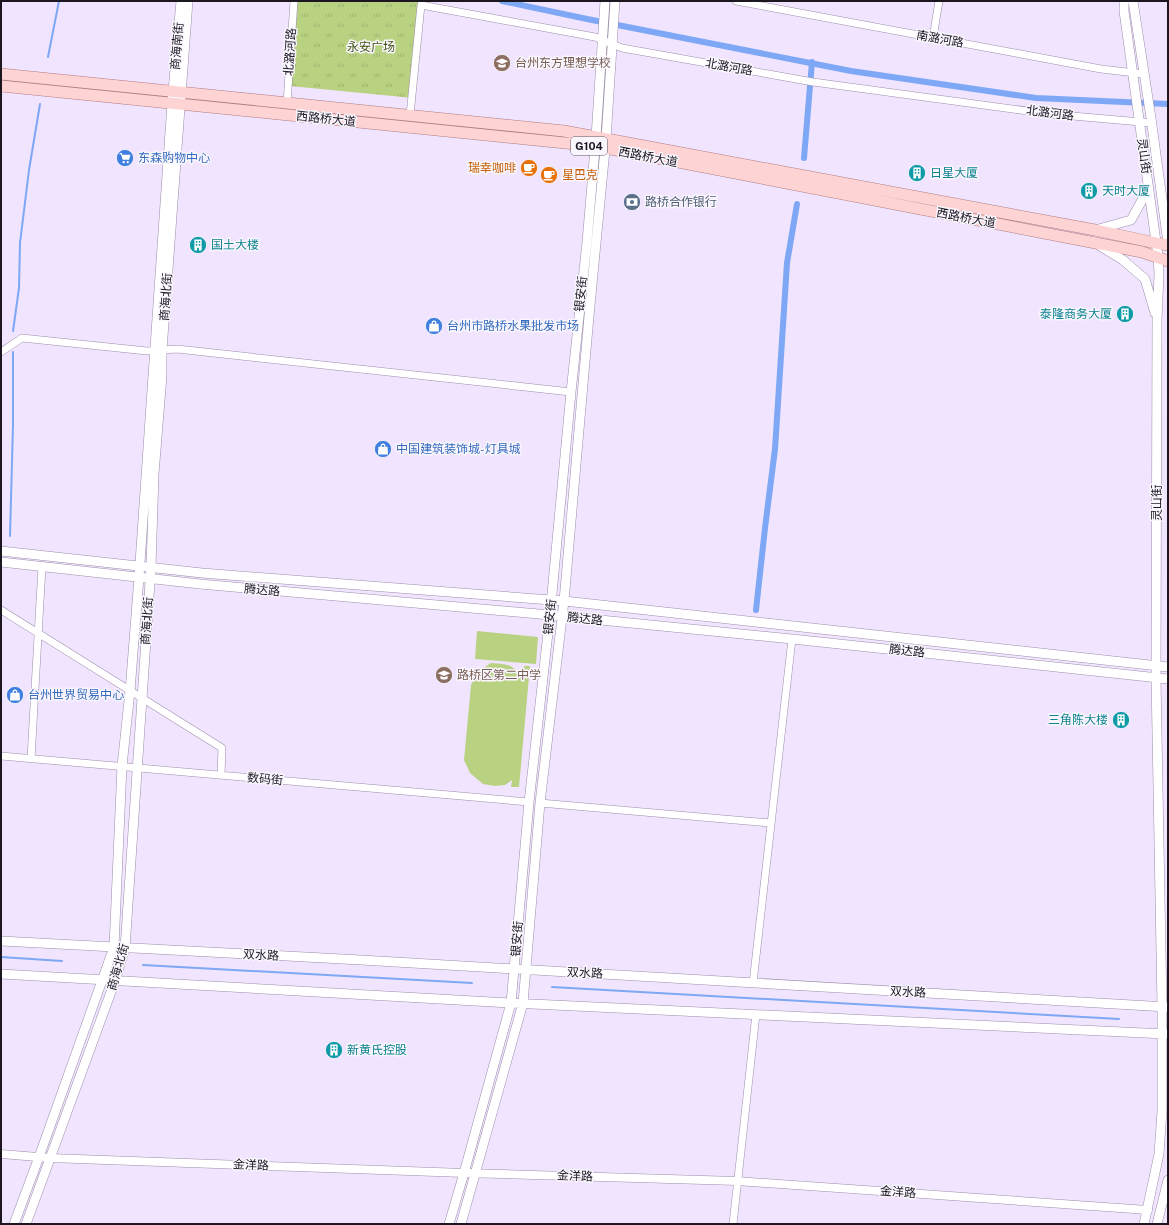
<svg xmlns="http://www.w3.org/2000/svg" width="1169" height="1225" font-family="'Public Sans','Noto Sans SC',sans-serif">
  <style>
    .grass { fill: url(#grass-tufts) }
    .garden { fill: #b8d282 }
    .lines { fill: none; stroke-linecap: round; stroke-linejoin: round }
    .stream { stroke: #7ea7f5; stroke-width: 2 }
    .canal { stroke: #7ea7f5; stroke-width: 6 }
    .minor-casing { stroke: #9d8eab; stroke-width: 8 }
    .tertiary-casing { stroke: #9d8eab; stroke-width: 9 }
    .secondary-casing { stroke: #9d8eab; stroke-width: 10 }
    .primary-casing { stroke: #ae7d82; stroke-width: 12 }
    .minor { stroke: #fff; stroke-width: 7 }
    .tertiary { stroke: #fff; stroke-width: 8 }
    .secondary { stroke: #fff; stroke-width: 9 }
    .primary { stroke: #fed3d4; stroke-width: 11 }
    .labels { text-anchor: middle; stroke-width: 3; stroke-linejoin: round; paint-order: stroke }
    .shield { fill: #f9f6fd; stroke: #5e5963; stroke-width: 1 }
    .shield-label { font-size: 11px; font-weight: bold; fill: #1c1621 }
    .street-label { font-size: 12px; fill: #1c1621; stroke: #f9f6fd }
    .park-label { font-size: 12px; fill: #40520f; stroke: #f9f6fd }
    .education-label { font-size: 12px; fill: #785e54; stroke: #f9f6fd; text-anchor: start }
    .shop-label { font-size: 12px; fill: #366cbe; stroke: #f9f6fd; text-anchor: start }
    .food-label { font-size: 12px; fill: #c56008; stroke: #f9f6fd; text-anchor: end }
    .culture-label { font-size: 12px; fill: #0d838f; stroke: #f9f6fd; text-anchor: start }
    .service-label { font-size: 12px; fill: #4e5e75; stroke: #f9f6fd; text-anchor: start }
  </style>
  <defs>
    <pattern id="grass-tufts" width="24" height="20" patternUnits="userSpaceOnUse"><rect width="24" height="20" fill="#b8d282"/><path d="M3 7l-1-3M5 7V3M7 7l1-3M15 17l-1-3M17 17v-4M19 17l1-3" fill="none" stroke="#9eb470"/></pattern>
  </defs>
  <rect width="100%" height="100%" fill="#f1e4fe"/>
  <!-- grass -->
  <path class="grass" d="M 297,1 L 423,1 L 413,98 L 290,86 Z"/>
  <!-- garden -->
  <path class="garden" d="M 477,631 L 538,637 L 536,664 L 475,659 Z
    M 491,663 C 506,664 512,664 523,677 L 524,666 L 530,666 L 519,787 L 511,787 L 512,780 L 505,785 L 495,786 L 483,784 L 470,773 L 464,760 L 471,685 C 476,675 481,669 491,663 Z"/>
  <g class="lines">
    <!-- stream -->
    <path class="stream" d="M 48,57 L 59,1
      M 13,331 L 19,288 L 20,243 L 29,170 L 40,104
      M 10,536 L 13,425 L 13,352
      M 1,957 L 62,961
      M 143,965 L 472,983
      M 552,987 L 1119,1019"/>
    <!-- canal -->
    <path class="canal" d="M 502,1 L 587,19 L 851,71 L 1036,98 L 1168,104
      M 804,158 L 812,62
      M 756,610 L 765,528 L 775,449 L 787,263 L 797,204"/>
    <defs>
      <path id="minor" d="M 736,1 L 1101,69 L 1144,74
        M 933,38 L 939,1
        M 287,103 L 294,1
        M 410,115 L 421,5 L 595,37 L 622,48 L 813,82 L 1050,114 L 1152,123
        M 1,352 L 22,338 L 147,351 L 177,349 L 571,392
        M 1,610 L 222,748 L 221,775
        M 1,756 L 529,802
        M 31,758 L 42,567
        M 540,803 L 771,823
        M 753,983 L 792,639
        M 733,1224 L 756,1014"/>
      <path id="tertiary" d="M 1,1154 L 50,1158 L 464,1173 L 737,1181 L 1148,1210"/>
      <path id="secondary" d="M 1124,1 L 1124,11 L 1158,256 L 1159,274 L 1157,320 L 1156,678 L 1162,1006 L 1162,1111 L 1159,1154 L 1144,1224
        M 1133,1 L 1151,118 L 1168,243
        M 1095,230 L 1131,220 L 1146,193 L 1147,187
        M 1100,246 L 1123,260 L 1145,279 L 1155,313
        M 1,551 L 202,573 L 564,601 L 1168,667
        M 1,562 L 200,584 L 550,615 L 792,639 L 1168,679
        M 1,941 L 361,960 L 1167,1007
        M 1,974 L 511,1003 L 1166,1034
        M 14,1224 L 39,1157 L 114,947 L 122,766 L 130,691 L 139,577 L 172,103 L 181,1
        M 26,1224 L 115,981 L 125,948 L 151,567 L 154,474 L 162,376 L 162,350 L 188,1
        M 449,1224 L 464,1173 L 511,1003 L 529,802 L 550,615 L 571,392 L 587,242 L 596,137 L 605,1
        M 461,1224 L 523,1003 L 540,803 L 564,601 L 589,316 L 606,139 L 615,1
        M 1157,1224 L 1168,1180"/>
      <path id="primary" d="M 1,74 L 564,131 L 1095,230 L 1156,243 L 1168,245
        M 1,86 L 595,146 L 1142,252 L 1168,261"/>
    </defs>
    <!-- minor casing -->
    <use href="#minor" class="minor-casing"/>
    <!-- tertiary casing -->
    <use href="#tertiary" class="tertiary-casing"/>
    <!-- secondary casing -->
    <use href="#secondary" class="secondary-casing"/>
    <!-- primary casing -->
    <use href="#primary" class="primary-casing"/>
    <!-- minor -->
    <use href="#minor" class="minor"/>
    <!-- tertiary -->
    <use href="#tertiary" class="tertiary"/>
    <!-- secondary -->
    <use href="#secondary" class="secondary"/>
    <!-- primary -->
    <use href="#primary" class="primary"/>
  </g>
  <!-- icons -->
  <defs>
    <symbol id="school-disc" viewBox="-11 -11 22 22"><circle r="9.5" fill="#8d6e63" stroke="#f9f6fd"/><path d="M0-5L7-2L0 1L-7-2ZM-4 1L0 2.5L4 1V4Q0 6-4 4Z" fill="#fff"/></symbol>
    <symbol id="supermarket-disc" viewBox="-11 -11 22 22"><circle r="9.5" fill="#3f7fe0" stroke="#f9f6fd"/><path d="M-6-5.5h2.5l.6 2H6L4.5 2H-2.5L-4.4-4H-6ZM-1.5 3.2a1.3 1.3 0 1 0 .1 0ZM3 3.2a1.3 1.3 0 1 0 .1 0Z" fill="#fff"/></symbol>
    <symbol id="cafe-disc" viewBox="-11 -11 22 22"><circle r="9.5" fill="#e8710a" stroke="#f9f6fd"/><path d="M-5.5-4.5H6V0H3Q3 3.5 0 3.5H-2.5Q-5.5 3.5-5.5 0ZM3-3.2v2h1.7v-2ZM-6 4.5H4V6H-6Z" fill="#fff"/></symbol>
    <symbol id="building-disc" viewBox="-11 -11 22 22"><circle r="9.5" fill="#0f9aa8" stroke="#f9f6fd"/><path d="M-4-6H4V6H1V3H-1V6H-4ZM-2.5-4.3h1.7v1.8h-1.7ZM.8-4.3h1.7v1.8H.8ZM-2.5-1h1.7V.8h-1.7ZM.8-1h1.7V.8H.8Z" fill="#fff"/></symbol>
    <symbol id="bank-disc" viewBox="-11 -11 22 22"><circle r="9.5" fill="#5c6f8a" stroke="#f9f6fd"/><path d="M-6-4H6V4H-6ZM0-2.3a2.3 2.3 0 1 0 0 4.6a2.3 2.3 0 1 0 0-4.6Z" fill="#fff"/></symbol>
    <symbol id="shop-disc" viewBox="-11 -11 22 22"><circle r="9.5" fill="#3f7fe0" stroke="#f9f6fd"/><path d="M-5-2.5h2.3a2.7 3.5 0 0 1 5.4 0H5L5.5 6h-11ZM-1.5-2.5h3a1.5 2.3 0 0 0-3 0Z" fill="#fff"/></symbol>
  </defs>
  <g fill-rule="evenodd">
    <use href="#school-disc" x="492" y="53" width="20" height="20"/>
    <use href="#supermarket-disc" x="115" y="148" width="20" height="20"/>
    <use href="#cafe-disc" x="519" y="158" width="20" height="20"/>
    <use href="#building-disc" x="907" y="163" width="20" height="20"/>
    <use href="#cafe-disc" x="539" y="165" width="20" height="20"/>
    <use href="#building-disc" x="1079" y="181" width="20" height="20"/>
    <use href="#bank-disc" x="622" y="192" width="20" height="20"/>
    <use href="#building-disc" x="188" y="235" width="20" height="20"/>
    <use href="#building-disc" x="1115" y="304" width="20" height="20"/>
    <use href="#shop-disc" x="424" y="316" width="20" height="20"/>
    <use href="#shop-disc" x="373" y="439" width="20" height="20"/>
    <use href="#school-disc" x="434" y="665" width="20" height="20"/>
    <use href="#shop-disc" x="5" y="685" width="20" height="20"/>
    <use href="#building-disc" x="1111" y="710" width="20" height="20"/>
    <use href="#building-disc" x="324" y="1040" width="20" height="20"/>
  </g>
  <g class="labels">
    <!-- shield labels -->
    <rect class="shield" x="571" y="137" width="36" height="18" rx="3"/>
    <g class="shield-label">
      <text x="589" y="150">G104</text>
    </g>
    <!-- street labels -->
    <g class="street-label">
      <text transform="translate(940 39) rotate(10)" y="4">南潞河路</text>
      <text transform="translate(177 46) rotate(-85)" y="4">商海南街</text>
      <text transform="translate(290 52) rotate(-86)" y="4">北潞河路</text>
      <text transform="translate(729 67) rotate(10)" y="4">北潞河路</text>
      <text transform="translate(1050 113) rotate(7)" y="4">北潞河路</text>
      <text transform="translate(326 119) rotate(6)" y="4">西路桥大道</text>
      <text transform="translate(1144 156) rotate(82)" y="4">灵山街</text>
      <text transform="translate(648 157) rotate(11)" y="4">西路桥大道</text>
      <text transform="translate(966 218) rotate(11)" y="4">西路桥大道</text>
      <text transform="translate(581 294) rotate(-84)" y="4">银安街</text>
      <text transform="translate(166 297) rotate(-86)" y="4">商海北街</text>
      <text transform="translate(1157 503) rotate(-90)" y="4">灵山街</text>
      <text transform="translate(262 590) rotate(5)" y="4">腾达路</text>
      <text transform="translate(550 617) rotate(-84)" y="4">银安街</text>
      <text transform="translate(585 619) rotate(6)" y="4">腾达路</text>
      <text transform="translate(147 621) rotate(-86)" y="4">商海北街</text>
      <text transform="translate(907 651) rotate(6)" y="4">腾达路</text>
      <text transform="translate(265 779) rotate(5)" y="4">数码街</text>
      <text transform="translate(517 939) rotate(-85)" y="4">银安街</text>
      <text transform="translate(261 955) rotate(3)" y="4">双水路</text>
      <text transform="translate(118 967) rotate(-74)" y="4">商海北街</text>
      <text transform="translate(585 973) rotate(3)" y="4">双水路</text>
      <text transform="translate(908 992) rotate(3)" y="4">双水路</text>
      <text transform="translate(251 1165) rotate(2)" y="4">金洋路</text>
      <text transform="translate(575 1176) rotate(2)" y="4">金洋路</text>
      <text transform="translate(898 1192) rotate(4)" y="4">金洋路</text>
    </g>
    <!-- park labels -->
    <g class="park-label">
      <text x="371" y="51">永安广场</text>
    </g>
    <!-- education labels -->
    <g class="education-label">
      <text x="515" y="67">台州东方理想学校</text>
      <text x="457" y="679">路桥区第二中学</text>
    </g>
    <!-- shop labels -->
    <g class="shop-label">
      <text x="138" y="162">东森购物中心</text>
      <text x="447" y="330">台州市路桥水果批发市场</text>
      <text x="396" y="453">中国建筑装饰城-灯具城</text>
      <text x="28" y="699">台州世界贸易中心</text>
    </g>
    <!-- food labels -->
    <g class="food-label">
      <text x="516" y="172">瑞幸咖啡</text>
      <text x="562" y="179" text-anchor="start">星巴克</text>
    </g>
    <!-- culture labels -->
    <g class="culture-label">
      <text x="930" y="177">日星大厦</text>
      <text x="1102" y="195">天时大厦</text>
      <text x="211" y="249">国土大楼</text>
      <text x="1112" y="318" text-anchor="end">泰隆商务大厦</text>
      <text x="1108" y="724" text-anchor="end">三角陈大楼</text>
      <text x="347" y="1054">新黄氏控股</text>
    </g>
    <!-- service labels -->
    <g class="service-label">
      <text x="645" y="206">路桥合作银行</text>
    </g>
  </g>
  <!-- border -->
  <rect width="1169" height="1225" fill="none" stroke="#1c1621" stroke-width="4"/>
</svg>
